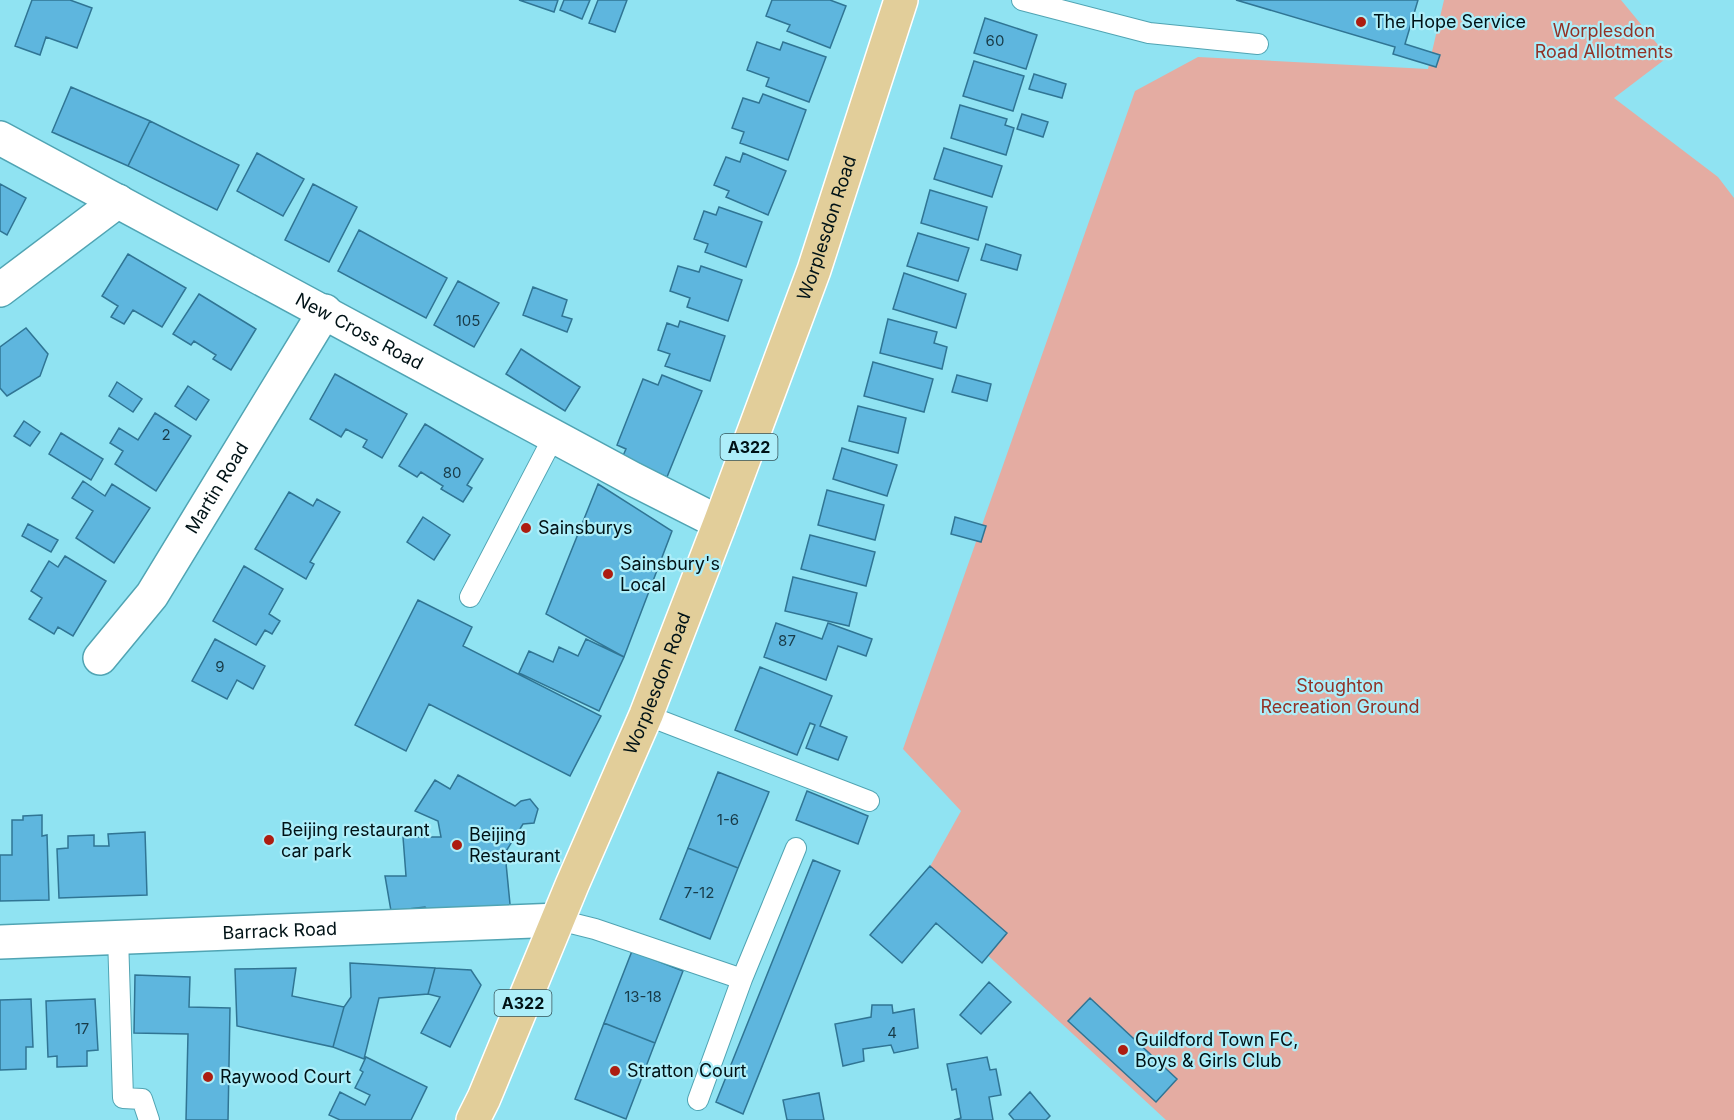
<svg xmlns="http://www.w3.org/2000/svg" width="1734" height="1120" font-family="Inter,sans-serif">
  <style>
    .green { fill: #e4aca2 }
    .building { fill: #5eb6de; stroke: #307594; stroke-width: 1.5 }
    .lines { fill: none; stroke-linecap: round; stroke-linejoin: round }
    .service-casing { stroke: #50a4b3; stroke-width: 22 }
    .minor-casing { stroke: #50a4b3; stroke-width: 36 }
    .primary-casing { stroke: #fff; stroke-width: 36 }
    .service { stroke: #fff; stroke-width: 20 }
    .minor { stroke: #fff; stroke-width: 33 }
    .primary { stroke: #e2ce9a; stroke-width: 33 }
    .poi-dot { fill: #ad1d11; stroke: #adeef9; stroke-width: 2 }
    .labels { text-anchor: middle; stroke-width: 4.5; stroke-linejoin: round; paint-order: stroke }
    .number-label { font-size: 15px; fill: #183b48 }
    .shield { fill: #adeef9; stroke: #34545a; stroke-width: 1.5 }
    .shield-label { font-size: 16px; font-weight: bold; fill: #001216 }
    .poi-label { font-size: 18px; fill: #001216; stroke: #adeef9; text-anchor: start }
    .park-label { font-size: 18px; fill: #923226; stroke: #adeef9 }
    .street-label { font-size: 18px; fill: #001216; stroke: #adeef9 }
  </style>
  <rect width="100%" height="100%" fill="#90e3f2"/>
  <!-- green -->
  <path class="green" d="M 1444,0 L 1621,0 L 1668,57 L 1614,98 L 1718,177 L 1734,198 L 1734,1120 L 1166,1120 L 917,890 L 961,811 L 903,749 L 1135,91 L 1198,57 L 1428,69 Z"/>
  <!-- building -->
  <path class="building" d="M 32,0 L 70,0 L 92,8 L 77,48 L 46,37 L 40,55 L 15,46 Z
    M 519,0 L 558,0 L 554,12 Z
    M 564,0 L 590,0 L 582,19 L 560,10 Z
    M 598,0 L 627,0 L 615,32 L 589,23 Z
    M 772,0 L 830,0 L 846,6 L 830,48 L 787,31 L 790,25 L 766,16 Z
    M 1236,0 L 1418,0 L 1405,44 L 1440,55 L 1436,67 L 1393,54 L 1395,47 Z
    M 985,18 L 1037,35 L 1026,69 L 974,53 Z
    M 757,42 L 780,50 L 783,42 L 826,57 L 809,102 L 766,86 L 769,78 L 747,70 Z
    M 974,61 L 1024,76 L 1013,111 L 963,96 Z
    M 1034,74 L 1066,84 L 1062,98 L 1029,89 Z
    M 71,87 L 150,121 L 128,166 L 52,132 Z
    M 763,94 L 806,110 L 788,160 L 740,143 L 744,132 L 732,128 L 743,98 L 759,103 Z
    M 960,105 L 1007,119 L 1005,125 L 1014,128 L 1006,155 L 951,138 Z
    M 1022,114 L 1048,122 L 1043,137 L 1017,129 Z
    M 150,121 L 239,165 L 217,210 L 128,166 Z
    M 944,148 L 1002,166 L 992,197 L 934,179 Z
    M 257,153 L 304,179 L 283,216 L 237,191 Z
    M 743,153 L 786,171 L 768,215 L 726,197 L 729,191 L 714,185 L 726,157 L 740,162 Z
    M 0,184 L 26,198 L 7,235 L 0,231 Z
    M 313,184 L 357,207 L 329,262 L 285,240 Z
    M 930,190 L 987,207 L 978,240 L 921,223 Z
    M 719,207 L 762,222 L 746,267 L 705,252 L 708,244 L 694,239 L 704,211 L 716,215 Z
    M 359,230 L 447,278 L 426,318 L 338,271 Z
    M 918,233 L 969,248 L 958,281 L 907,266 Z
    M 986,244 L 1021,255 L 1017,270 L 981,260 Z
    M 128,254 L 186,288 L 162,327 L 133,310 L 124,324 L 111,317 L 118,306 L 102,296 Z
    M 678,266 L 699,272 L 701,266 L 742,280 L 728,321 L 687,307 L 690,298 L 670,291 Z
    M 904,273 L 966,294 L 956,328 L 893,309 Z
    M 458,281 L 499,303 L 474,347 L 434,325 Z
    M 533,287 L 567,300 L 562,316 L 572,319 L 567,332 L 523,315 Z
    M 199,294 L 256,329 L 231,370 L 213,359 L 216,355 L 194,341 L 191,345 L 173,334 Z
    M 888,319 L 937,332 L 934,343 L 947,347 L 942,369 L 880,353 Z
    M 680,321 L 725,336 L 710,381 L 665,366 L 670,354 L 658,350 L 667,323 L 678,327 Z
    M 26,328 L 48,354 L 40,376 L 7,396 L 0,388 L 0,347 Z
    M 521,349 L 580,387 L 565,411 L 506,374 Z
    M 873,362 L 933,379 L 924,412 L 864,396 Z
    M 335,374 L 407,414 L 382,458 L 363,447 L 367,440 L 346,429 L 341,437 L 310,419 Z
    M 662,375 L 702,391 L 667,477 L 622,458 L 626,449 L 617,445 L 643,379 L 658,385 Z
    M 957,375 L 991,384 L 987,401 L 952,392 Z
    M 117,382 L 142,399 L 133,412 L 109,396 Z
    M 188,386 L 209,400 L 196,420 L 175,406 Z
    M 858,406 L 906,418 L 898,453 L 849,441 Z
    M 155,413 L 191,436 L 156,491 L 115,464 L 123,451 L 110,443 L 119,428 L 138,440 Z
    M 24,421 L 40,432 L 30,446 L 14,436 Z
    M 425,424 L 483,459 L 467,485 L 472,488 L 463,502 L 441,489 L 443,486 L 421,472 L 417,477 L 399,466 Z
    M 61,433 L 103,459 L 91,480 L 49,454 Z
    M 842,448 L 897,465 L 887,496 L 833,479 Z
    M 83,481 L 105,496 L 112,484 L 150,508 L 114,563 L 76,538 L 93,511 L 72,498 Z
    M 598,484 L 672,531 L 624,657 L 546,614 Z
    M 827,490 L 884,505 L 875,540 L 818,525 Z
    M 289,492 L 313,506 L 317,499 L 340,512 L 310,562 L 314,564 L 306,579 L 255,549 Z
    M 423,517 L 450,535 L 434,560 L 407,542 Z
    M 955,517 L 986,526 L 981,542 L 951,534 Z
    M 28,524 L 58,540 L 51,552 L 22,536 Z
    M 810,535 L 875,552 L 866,586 L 801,569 Z
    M 65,556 L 106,581 L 73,636 L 58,627 L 54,634 L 29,619 L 42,598 L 31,591 L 49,561 L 58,567 Z
    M 244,566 L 283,589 L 269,614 L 280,621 L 272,634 L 265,630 L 256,645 L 213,621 Z
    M 793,577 L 857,593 L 849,626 L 785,611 Z
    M 418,600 L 472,627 L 463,646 L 601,716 L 570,776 L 429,704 L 406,751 L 355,725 Z
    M 776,623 L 822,639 L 828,623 L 872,639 L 866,656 L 838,646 L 826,680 L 764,657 Z
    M 215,639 L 265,666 L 253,689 L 237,680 L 227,699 L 192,681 Z
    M 586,639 L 624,657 L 599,711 L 519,673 L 529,651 L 553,662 L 559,647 L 578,656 Z
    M 760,667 L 832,696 L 820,726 L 847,737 L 838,760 L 806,748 L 815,725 L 810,723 L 797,755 L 735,730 Z
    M 718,772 L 769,792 L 738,868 L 688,848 Z
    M 458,775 L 515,806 L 521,801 L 530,799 L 538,809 L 534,823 L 523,824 L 505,853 L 510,904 L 499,911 L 430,913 L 425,907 L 391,911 L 385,876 L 406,876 L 403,837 L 441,837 L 438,821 L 415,811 L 435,780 L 450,789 Z
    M 807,791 L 868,816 L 858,844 L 796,820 Z
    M 42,815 L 42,836 L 47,835 L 49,900 L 0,901 L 0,855 L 12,855 L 12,820 L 23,820 L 23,816 Z
    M 145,832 L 147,895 L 59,898 L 57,849 L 68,848 L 68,836 L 94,835 L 94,846 L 109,846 L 108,834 Z
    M 688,848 L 738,868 L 710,939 L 660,919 Z
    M 813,860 L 840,871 L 743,1114 L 716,1102 Z
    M 930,866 L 1007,933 L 982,963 L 936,923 L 902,963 L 870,935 Z
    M 632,951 L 683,971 L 655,1043 L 604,1023 Z
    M 350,963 L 435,968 L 428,994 L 379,998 L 364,1059 L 333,1047 L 344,1007 L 351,997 Z
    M 296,968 L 292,996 L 344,1007 L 333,1047 L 237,1026 L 235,969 Z
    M 435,968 L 471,970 L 481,985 L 450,1047 L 421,1033 L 440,997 L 428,994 Z
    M 135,975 L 190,977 L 189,1007 L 230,1008 L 228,1120 L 186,1120 L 188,1034 L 134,1033 Z
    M 989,982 L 1011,1002 L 981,1034 L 960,1015 Z
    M 1090,998 L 1177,1079 L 1156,1102 L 1068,1021 Z
    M 31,999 L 33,1047 L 26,1047 L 26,1069 L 0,1070 L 0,1000 Z
    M 95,999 L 98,1050 L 87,1051 L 87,1066 L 57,1067 L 57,1056 L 48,1057 L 46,1001 Z
    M 872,1005 L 892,1005 L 893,1013 L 914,1009 L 918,1048 L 894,1053 L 891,1045 L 863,1049 L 864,1061 L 843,1066 L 835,1024 L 871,1017 Z
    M 604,1023 L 655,1043 L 626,1119 L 575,1099 Z
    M 366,1057 L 427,1087 L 411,1120 L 340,1120 L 329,1115 L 340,1092 L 365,1105 L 370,1095 L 355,1088 L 363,1072 L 360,1070 Z
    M 987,1057 L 990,1070 L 996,1069 L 1001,1095 L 989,1097 L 993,1120 L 954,1120 L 961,1118 L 956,1089 L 952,1090 L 947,1064 Z
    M 1030,1092 L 1050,1116 L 1046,1120 L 1014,1120 L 1009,1114 Z
    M 819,1093 L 824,1120 L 787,1120 L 783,1100 Z"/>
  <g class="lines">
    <defs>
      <path id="service" d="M 1022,0 L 1149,33 L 1258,44
        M 470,597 L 554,436
        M 646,715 L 869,801
        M 559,920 L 595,929 L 742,979
        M 118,936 L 123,1098 L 142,1099 L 149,1120
        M 698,1100 L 742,979 L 796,848"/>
      <g id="minor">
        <path id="s1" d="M 0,138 L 633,479 L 720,523"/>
        <path d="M 0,290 L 118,201"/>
        <path id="s2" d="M 100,658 L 152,595 L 325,311"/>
        <path id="s3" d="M 0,942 L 559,920"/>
      </g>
      <g id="primary">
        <path id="s4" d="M 473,1120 L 484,1098 L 572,885 L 646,715 L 720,523 L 814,270 L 901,0"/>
      </g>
    </defs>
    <!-- service casing -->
    <use href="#service" class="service-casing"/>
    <!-- minor casing -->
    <use href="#minor" class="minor-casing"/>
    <!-- primary casing -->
    <use href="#primary" class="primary-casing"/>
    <!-- service -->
    <use href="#service" class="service"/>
    <!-- minor -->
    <use href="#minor" class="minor"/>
    <!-- primary -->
    <use href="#primary" class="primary"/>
  </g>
  <!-- markers -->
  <g class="poi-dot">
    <circle cx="1361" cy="22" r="6"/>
    <circle cx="526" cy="528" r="6"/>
    <circle cx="608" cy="574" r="6"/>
    <circle cx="269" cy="840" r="6"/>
    <circle cx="457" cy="845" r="6"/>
    <circle cx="1123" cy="1050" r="6"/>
    <circle cx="615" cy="1071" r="6"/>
    <circle cx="208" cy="1077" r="6"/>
  </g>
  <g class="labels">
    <!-- number labels -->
    <g class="number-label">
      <text x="995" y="46">60</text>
      <text x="468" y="326">105</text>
      <text x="166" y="440">2</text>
      <text x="452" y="478">80</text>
      <text x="787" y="646">87</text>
      <text x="220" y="672">9</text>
      <text x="728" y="825">1-6</text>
      <text x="699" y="898">7-12</text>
      <text x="643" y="1002">13-18</text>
      <text x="82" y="1034">17</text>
      <text x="892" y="1038">4</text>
    </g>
    <!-- shield labels -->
    <g class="shield">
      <rect x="720.5" y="434" width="57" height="26" rx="4.5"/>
      <rect x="494.5" y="990" width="57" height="26" rx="4.5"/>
    </g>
    <g class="shield-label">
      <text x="749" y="453">A322</text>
      <text x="523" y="1009">A322</text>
    </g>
    <!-- poi labels -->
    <g class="poi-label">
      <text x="1373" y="28">The Hope Service</text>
      <text x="538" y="534">Sainsburys</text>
      <text x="620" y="570">Sainsbury's<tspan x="620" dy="21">Local</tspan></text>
      <text x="281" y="836">Beijing restaurant<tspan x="281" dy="21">car park</tspan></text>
      <text x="469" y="841">Beijing<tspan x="469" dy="21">Restaurant</tspan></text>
      <text x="1135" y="1046">Guildford Town FC,<tspan x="1135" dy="21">Boys &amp; Girls Club</tspan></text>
      <text x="627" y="1077">Stratton Court</text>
      <text x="220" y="1083">Raywood Court</text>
    </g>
    <!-- park labels -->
    <g class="park-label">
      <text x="1604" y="37">Worplesdon<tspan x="1604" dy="21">Road Allotments</tspan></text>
      <text x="1340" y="692">Stoughton<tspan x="1340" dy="21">Recreation Ground</tspan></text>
    </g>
    <!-- street labels -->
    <g class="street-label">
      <text dy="6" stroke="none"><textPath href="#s4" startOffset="960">Worplesdon Road</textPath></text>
      <text dy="6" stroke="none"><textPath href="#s1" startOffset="408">New Cross Road</textPath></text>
      <text dy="6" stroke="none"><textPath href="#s2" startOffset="207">Martin Road</textPath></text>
      <text dy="6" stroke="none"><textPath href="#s4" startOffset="474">Worplesdon Road</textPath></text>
      <text dy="6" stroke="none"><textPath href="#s3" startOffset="280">Barrack Road</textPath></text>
    </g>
  </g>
</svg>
